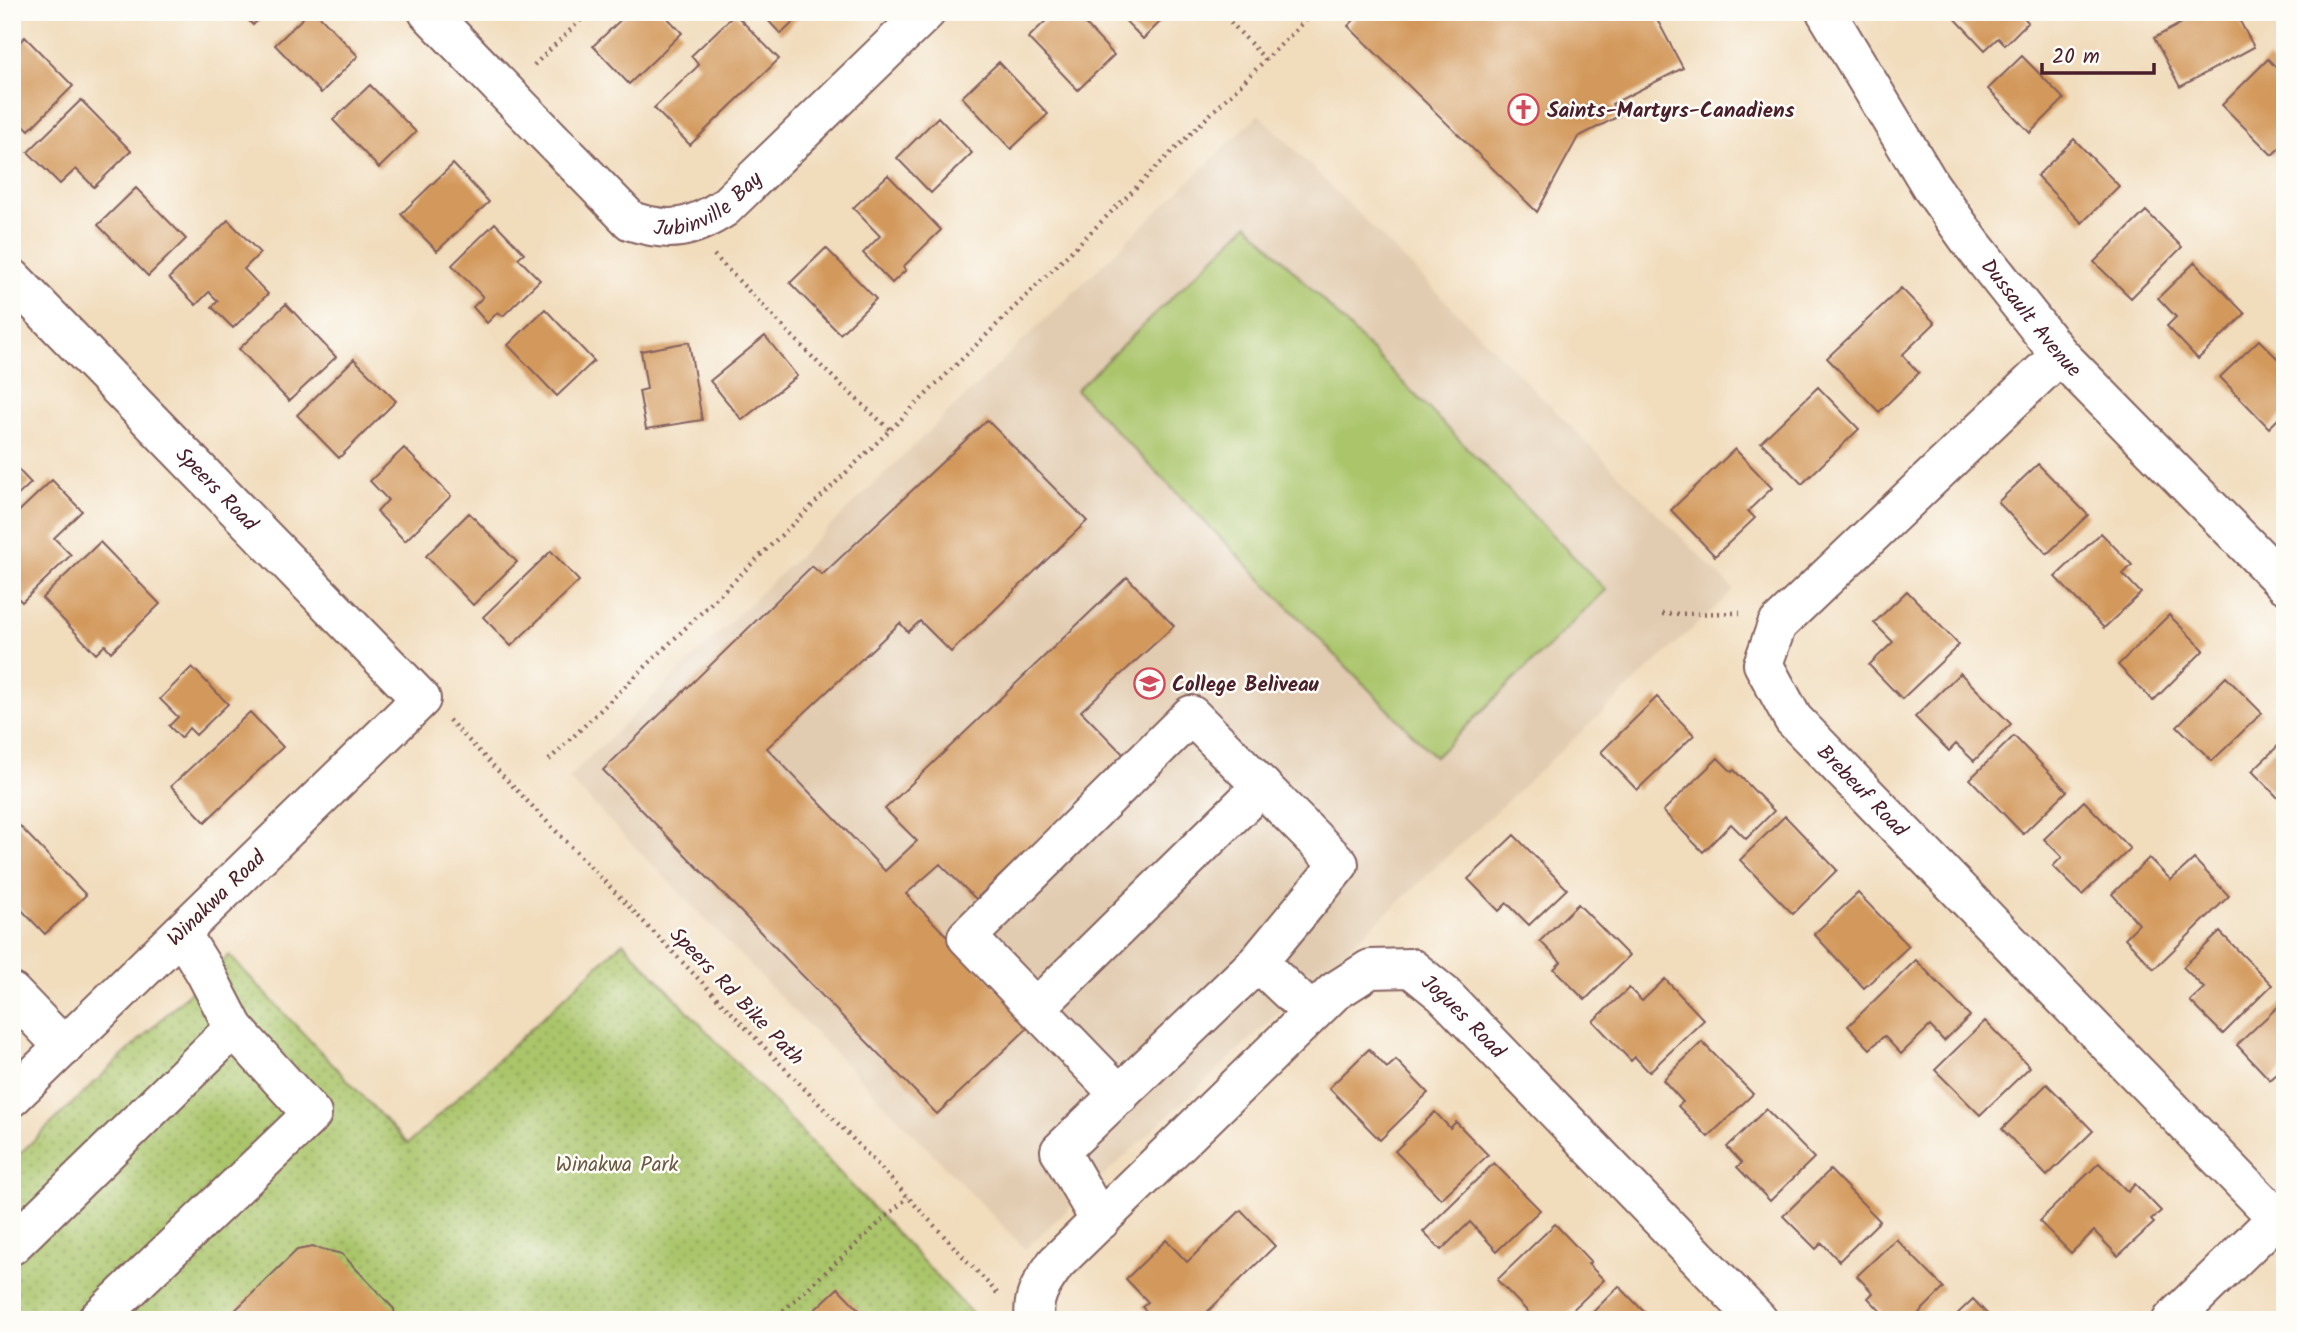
<svg xmlns="http://www.w3.org/2000/svg" width="2297" height="1332" font-family="Kalam,sans-serif">
  <style>
    .built { fill: #e2ccb1 }
    .green { fill: #aac56b; stroke: #7a724b; stroke-width: 2 }
    .park { fill: url(#park-dots); stroke: #7a724b; stroke-width: 2 }
    .building { fill: #d3995b }
    .lines { fill: none; stroke-linecap: round; stroke-linejoin: round }
    .minor-casing { stroke: #84615e; stroke-width: 42 }
    .path { stroke: #84615e; stroke-width: 4.5; stroke-dasharray: 2 5; stroke-linecap: butt }
    .minor { stroke: #fff; stroke-width: 38 }
    .labels { text-anchor: middle; stroke-width: 5; stroke-linejoin: round; paint-order: stroke }
    .poi-label { font-size: 21px; font-weight: bold; fill: #4a1f2b; stroke: #fdfcf7; text-anchor: start }
    .street-label { font-size: 21px; fill: #4a1f2b; stroke: #fdfcf7 }
    .park-label { font-size: 21px; fill: #6c5941; stroke: #fdfcf7 }
  </style>
  <defs>
    <pattern id="park-dots" width="8" height="8" patternUnits="userSpaceOnUse" patternTransform="scale(1.75)"><rect width="8" height="8" fill="#aac56b"/><path d="M2 2h.1M6 6h.1" fill="none" stroke="#8c9f58" stroke-width="1.8" stroke-linecap="round"/></pattern>
  </defs>
  <rect width="100%" height="100%" fill="#fdfcf7"/>
  <filter id="ink" filterUnits="userSpaceOnUse"><feTurbulence type="fractalNoise" baseFrequency=".0143" numOctaves="2"/><feDisplacementMap in="SourceGraphic" scale="14" xChannelSelector="R" yChannelSelector="G"/><feConvolveMatrix kernelMatrix="1 2 1 2 8 2 1 2 1" color-interpolation-filters="sRGB"/></filter>
  <filter id="wash" filterUnits="userSpaceOnUse"><feTurbulence type="fractalNoise" baseFrequency=".00686" numOctaves="4" result="noise"/><feDisplacementMap in="SourceGraphic" scale="28" xChannelSelector="R" yChannelSelector="G"/><feGaussianBlur stdDeviation="1.57" result="paint"/><feColorMatrix in="noise" values="0 0 0 0 0 0 0 0 0 0 0 0 0 0 0 0 0 1.4 0 .05"/><feComposite in="paint" operator="in"/></filter>
  <g filter="url(#wash)">
    <rect width="100%" height="100%" fill="#f1dcbc"/>
    <!-- built -->
    <path class="built" d="M 1259,114 L 1734,590 L 1025,1249 L 568,778 Z"/>
    <!-- green -->
    <path class="green" d="M 1248,224 L 1606,590 L 1435,757 L 1076,390 Z"/>
    <!-- park -->
    <path class="park" d="M 623,942 L 978,1320 L 12,1320 L 12,1161 L 229,955 L 408,1144 Z"/>
    <g id="blocks">
      <!-- building -->
      <path class="building" d="M 240,12 L 266,12 L 253,25 Z
        M 309,12 L 316,12 L 358,56 L 321,93 L 275,45 Z
        M 629,12 L 662,12 L 682,33 L 629,84 L 593,46 Z
        M 760,12 L 804,12 L 781,34 Z
        M 1055,12 L 1074,12 L 1114,55 L 1078,90 L 1028,38 Z
        M 1117,12 L 1170,12 L 1143,39 Z
        M 1362,12 L 1653,12 L 1683,68 L 1612,104 L 1619,116 L 1578,137 L 1537,212 L 1348,26 Z
        M 1949,12 L 2019,12 L 2028,22 L 2005,45 L 1998,38 L 1985,50 Z
        M 2202,12 L 2235,12 L 2254,47 L 2180,87 L 2154,38 Z
        M 735,14 L 779,59 L 690,145 L 654,108 L 699,65 L 691,56 Z
        M 25,37 L 73,86 L 29,130 L 12,114 L 12,99 L 15,96 L 12,93 L 12,49 Z
        M 2022,56 L 2064,99 L 2030,133 L 1988,89 Z
        M 2268,59 L 2285,77 L 2285,143 L 2272,155 L 2222,105 Z
        M 999,62 L 1048,114 L 1011,149 L 962,97 Z
        M 370,85 L 416,132 L 379,168 L 333,120 Z
        M 81,100 L 131,151 L 94,187 L 76,169 L 60,184 L 28,152 Z
        M 938,117 L 972,153 L 931,193 L 897,158 Z
        M 2074,139 L 2119,186 L 2082,223 L 2037,176 Z
        M 453,164 L 489,202 L 437,251 L 401,214 Z
        M 888,175 L 941,230 L 903,267 L 906,270 L 892,283 L 863,253 L 880,236 L 853,208 Z
        M 136,188 L 186,239 L 148,276 L 98,225 Z
        M 2146,211 L 2182,247 L 2131,298 L 2094,262 Z
        M 228,220 L 260,253 L 244,269 L 268,294 L 233,328 L 212,307 L 218,301 L 209,292 L 196,305 L 169,278 Z
        M 495,223 L 524,253 L 518,258 L 540,280 L 503,316 L 498,312 L 487,323 L 473,307 L 483,297 L 452,265 Z
        M 826,248 L 876,299 L 840,334 L 790,283 Z
        M 2195,262 L 2245,314 L 2198,359 L 2167,326 L 2176,317 L 2158,298 Z
        M 1901,288 L 1935,323 L 1902,355 L 1919,373 L 1879,412 L 1827,358 Z
        M 286,304 L 336,357 L 289,401 L 239,349 Z
        M 545,309 L 594,361 L 557,396 L 508,345 Z
        M 765,336 L 797,376 L 742,420 L 710,381 Z
        M 2259,340 L 2285,366 L 2285,412 L 2269,428 L 2220,377 Z
        M 689,342 L 702,420 L 646,429 L 639,391 L 647,389 L 641,351 Z
        M 354,359 L 396,401 L 339,458 L 297,415 Z
        M 1818,387 L 1859,429 L 1802,484 L 1761,442 Z
        M 987,420 L 1087,521 L 951,652 L 920,621 L 908,632 L 900,623 L 767,748 L 885,871 L 917,841 L 885,809 L 1127,577 L 1174,626 L 1081,711 L 1125,756 L 976,899 L 940,864 L 906,894 L 1032,1024 L 937,1114 L 603,770 L 812,566 L 822,575 Z
        M 404,448 L 451,496 L 405,541 L 377,512 L 388,500 L 370,481 Z
        M 1735,449 L 1772,488 L 1748,511 L 1755,518 L 1715,556 L 1671,510 Z
        M 12,463 L 31,483 L 12,501 Z
        M 2038,464 L 2088,515 L 2047,554 L 1998,502 Z
        M 52,480 L 82,511 L 54,538 L 71,555 L 22,602 L 12,592 L 12,518 Z
        M 469,513 L 517,562 L 473,605 L 426,556 Z
        M 2101,533 L 2132,565 L 2123,574 L 2141,593 L 2104,628 L 2055,577 Z
        M 100,542 L 160,604 L 111,652 L 105,645 L 96,654 L 42,598 Z
        M 551,551 L 579,581 L 511,646 L 483,617 Z
        M 1907,591 L 1959,645 L 1902,699 L 1869,665 L 1893,642 L 1874,623 Z
        M 2169,615 L 2204,650 L 2153,701 L 2118,665 Z
        M 192,667 L 228,704 L 196,735 L 189,728 L 181,738 L 169,726 L 178,717 L 160,699 Z
        M 1960,673 L 2011,724 L 1974,761 L 1956,744 L 1949,751 L 1915,717 Z
        M 2226,677 L 2262,713 L 2212,761 L 2177,726 Z
        M 1657,697 L 1694,735 L 1637,790 L 1601,752 Z
        M 250,712 L 283,747 L 205,822 L 171,786 Z
        M 2014,736 L 2067,791 L 2023,834 L 1970,779 Z
        M 2285,739 L 2285,805 L 2252,771 Z
        M 1718,758 L 1732,772 L 1734,770 L 1774,811 L 1746,839 L 1731,824 L 1703,852 L 1663,811 Z
        M 2084,801 L 2130,849 L 2082,895 L 2053,866 L 2062,857 L 2044,839 Z
        M 1785,816 L 1837,870 L 1793,914 L 1740,860 Z
        M 12,818 L 86,895 L 45,934 L 12,900 Z
        M 1514,835 L 1567,889 L 1529,925 L 1507,903 L 1499,911 L 1468,879 Z
        M 2149,858 L 2171,880 L 2194,859 L 2229,896 L 2154,969 L 2125,938 L 2139,924 L 2112,894 Z
        M 1858,893 L 1909,946 L 1864,988 L 1814,934 Z
        M 1578,904 L 1629,956 L 1585,1000 L 1554,969 L 1561,962 L 1540,941 Z
        M 2220,932 L 2272,985 L 2223,1034 L 2190,1001 L 2204,988 L 2183,967 Z
        M 1916,960 L 1970,1016 L 1944,1041 L 1930,1026 L 1901,1054 L 1884,1036 L 1870,1049 L 1848,1026 Z
        M 1665,979 L 1704,1020 L 1649,1072 L 1635,1057 L 1631,1061 L 1593,1021 L 1629,988 L 1642,1001 Z
        M 2285,1000 L 2285,1067 L 2270,1080 L 2237,1045 Z
        M 1985,1021 L 2030,1067 L 1980,1115 L 1935,1070 Z
        M 1702,1042 L 1753,1094 L 1708,1137 L 1678,1106 L 1683,1102 L 1663,1080 Z
        M 1369,1049 L 1387,1068 L 1396,1060 L 1428,1093 L 1380,1140 L 1329,1088 Z
        M 2047,1084 L 2093,1131 L 2047,1176 L 2002,1129 Z
        M 1766,1109 L 1814,1158 L 1770,1201 L 1737,1167 L 1742,1163 L 1727,1147 Z
        M 1435,1112 L 1450,1128 L 1456,1122 L 1488,1155 L 1441,1199 L 1395,1151 Z
        M 1494,1163 L 1540,1210 L 1497,1251 L 1470,1222 L 1441,1250 L 1423,1232 Z
        M 2099,1163 L 2128,1192 L 2135,1184 L 2161,1211 L 2151,1220 L 2154,1223 L 2118,1256 L 2094,1231 L 2071,1253 L 2039,1221 Z
        M 1830,1170 L 1880,1221 L 1839,1261 L 1822,1243 L 1816,1249 L 1783,1216 Z
        M 1241,1210 L 1275,1246 L 1199,1320 L 1155,1320 L 1142,1307 L 1148,1302 L 1126,1279 L 1166,1240 L 1187,1262 Z
        M 1555,1224 L 1591,1262 L 1588,1264 L 1604,1280 L 1562,1320 L 1520,1320 L 1528,1312 L 1497,1280 Z
        M 1896,1239 L 1944,1288 L 1912,1320 L 1889,1320 L 1868,1298 L 1873,1293 L 1857,1276 Z
        M 313,1247 L 342,1254 L 394,1309 L 395,1320 L 225,1320 L 297,1250 Z
        M 1619,1286 L 1652,1320 L 1585,1320 Z
        M 838,1288 L 869,1320 L 812,1320 L 808,1316 Z
        M 1973,1299 L 1993,1320 L 1951,1320 Z"/>
    </g>
  </g>
  <g filter="url(#ink)">
    <use href="#blocks" fill-opacity="0" stroke="#84615e" stroke-width="2"/>
    <g class="lines">
      <defs>
        <g id="minor">
          <path id="s1" d="M 428,12 L 631,221 C 669,233 690,230 724,208 L 926,12"/>
          <path id="s2" d="M 1826,12 L 1930,185 L 1972,244 L 2060,355 L 2285,584"/>
          <path id="s3" d="M 12,278 L 421,699 L 12,1097"/>
          <path id="s4" d="M 2060,355 L 1777,625 L 1763,664 L 1793,719 L 2285,1226"/>
          <path d="M 181,933 L 205,972 L 234,1028"/>
          <path d="M 12,993 L 64,1047"/>
          <path d="M 1036,1008 L 1262,786"/>
          <path d="M 1120,1095 L 967,937 L 1191,715 L 1339,864 L 1258,962"/>
          <path d="M 1100,1221 L 1060,1151 L 1258,962 L 1312,1013"/>
          <path d="M 12,1245 L 234,1028 L 312,1114 L 97,1320"/>
          <path id="s5" d="M 1035,1320 C 1031,1296 1043,1282 1056,1263 L 1334,992 L 1370,969 L 1411,968 L 1443,994 L 1758,1320"/>
          <path d="M 2172,1320 L 2285,1210"/>
        </g>
      </defs>
      <!-- minor casing -->
      <use href="#minor" class="minor-casing"/>
      <!-- path -->
      <path class="path" d="M 1221,12 L 1265,59
        M 534,65 L 589,12
        M 714,255 L 823,368 L 890,430
        M 1662,614 L 1740,613
        M 449,720 L 877,1164 L 997,1293
        M 549,760 L 890,430 L 1314,12
        M 773,1320 L 908,1197"/>
      <!-- minor -->
      <use href="#minor" class="minor"/>
    </g>
  </g>
  <!-- icons -->
  <defs>
    <symbol id="church-ring" viewBox="-11 -11 22 22"><circle r="9.5" fill="#fdfcf7" stroke="#d1495b" stroke-width="1.5"/><path d="M-1.2-6h2.4v3.5h3.3v2.4h-3.3V6h-2.4V-.1h-3.3v-2.4h3.3Z" fill="#d1495b"/></symbol>
    <symbol id="school-ring" viewBox="-11 -11 22 22"><circle r="9.5" fill="#fdfcf7" stroke="#d1495b" stroke-width="1.5"/><path d="M0-5L7-2L0 1L-7-2ZM-4 1L0 2.5L4 1V4Q0 6-4 4Z" fill="#d1495b"/></symbol>
  </defs>
  <g fill-rule="evenodd">
    <use href="#church-ring" x="1506" y="92" width="35" height="35"/>
    <use href="#school-ring" x="1132" y="666" width="35" height="35"/>
  </g>
  <g class="labels">
    <!-- poi labels -->
    <g class="poi-label">
      <text x="1547" y="117">Saints-Martyrs-Canadiens</text>
      <text x="1172" y="691">College Beliveau</text>
    </g>
    <!-- street labels -->
    <g class="street-label">
      <text dy="7" stroke="none"><textPath href="#s1" startOffset="376">Jubinville Bay</textPath></text>
      <text dy="7" stroke="none"><textPath href="#s2" startOffset="369">Dussault Avenue</textPath></text>
      <text dy="7" stroke="none"><textPath href="#s3" startOffset="294">Speers Road</textPath></text>
      <text dy="7" stroke="none"><textPath href="#s4" startOffset="595">Brebeuf Road</textPath></text>
      <text transform="translate(216 898) rotate(-44)" y="7">Winakwa Road</text>
      <text transform="translate(737 996) rotate(46)" y="7">Speers Rd Bike Path</text>
      <text dy="7" stroke="none"><textPath href="#s5" startOffset="606">Jogues Road</textPath></text>
    </g>
    <!-- park labels -->
    <g class="park-label">
      <text x="617" y="1171">Winakwa Park</text>
    </g>
  </g>
  <!-- margin -->
  <rect width="2297" height="1332" fill="none" stroke="#fdfcf7" stroke-width="42"/>
  <!-- scale -->
  <path d="M2042 63v10h112v-10" fill="none" stroke="#4a1f2b" stroke-width="3.5"/>
  <text x="2052" y="63" font-size="21" fill="#4a1f2b" stroke="#fdfcf7" stroke-width="5" paint-order="stroke">20 m</text>
</svg>
